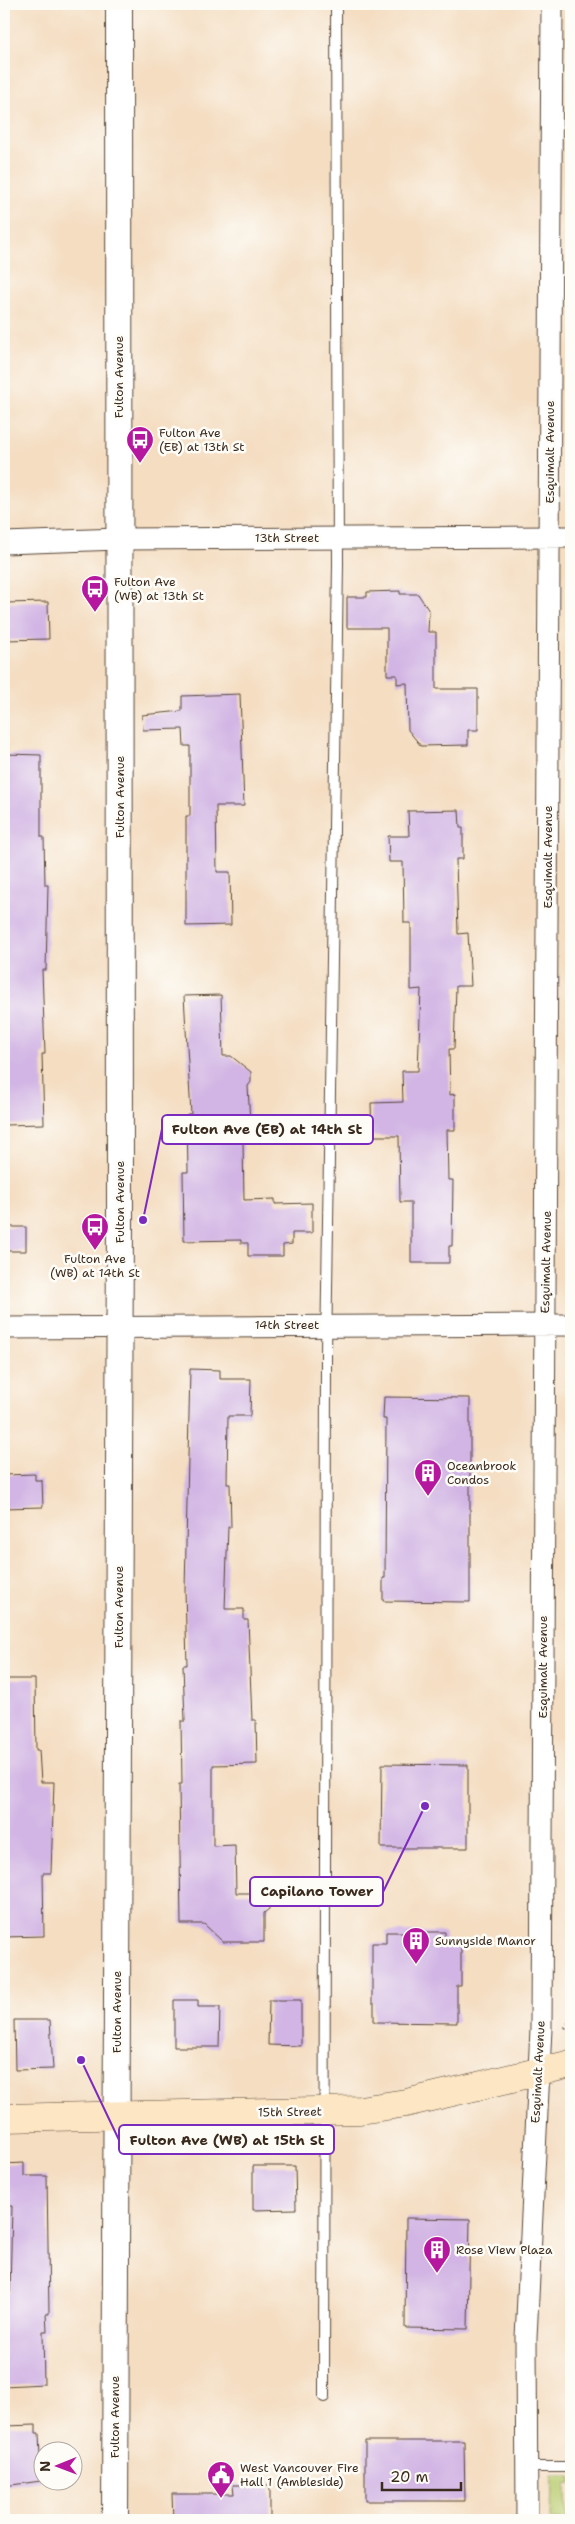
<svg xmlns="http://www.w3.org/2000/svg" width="575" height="2524" font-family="'Shantell Sans',sans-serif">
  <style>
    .green { fill: #b9cc6f; stroke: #7a7b46 }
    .building { fill: #d2b5e4 }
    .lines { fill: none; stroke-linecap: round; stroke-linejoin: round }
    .service-casing { stroke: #574536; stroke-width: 12 }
    .minor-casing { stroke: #574536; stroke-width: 23 }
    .tertiary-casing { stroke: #574536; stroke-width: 28 }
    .secondary-casing { stroke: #574536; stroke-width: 29 }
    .path { stroke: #574536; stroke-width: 3; stroke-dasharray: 1 4; stroke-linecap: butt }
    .service { stroke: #fff; stroke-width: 10 }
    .minor { stroke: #fff; stroke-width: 21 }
    .tertiary { stroke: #fff; stroke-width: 26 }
    .secondary { stroke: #fce6c4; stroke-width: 28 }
    .labels { text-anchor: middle; stroke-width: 5; stroke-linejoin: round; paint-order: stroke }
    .street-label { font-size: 12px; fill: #3b2a1e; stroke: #fdfcf7 }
    .poi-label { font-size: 12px; fill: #3b2a1e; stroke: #fdfcf7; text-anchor: start }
    .leader { fill: none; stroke: #7b2cbf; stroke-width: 2 }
    .callout-dot { fill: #7b2cbf; stroke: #fdfcf7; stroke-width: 2 }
    .callout { fill: #fdfcf7; stroke: #7b2cbf; stroke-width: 2 }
    .callout-label { font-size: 14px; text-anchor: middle; font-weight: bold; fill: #3b2a1e }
  </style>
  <rect width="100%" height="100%" fill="#fdfcf7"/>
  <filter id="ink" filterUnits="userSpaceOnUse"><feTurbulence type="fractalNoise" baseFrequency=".02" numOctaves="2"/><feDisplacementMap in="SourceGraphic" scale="10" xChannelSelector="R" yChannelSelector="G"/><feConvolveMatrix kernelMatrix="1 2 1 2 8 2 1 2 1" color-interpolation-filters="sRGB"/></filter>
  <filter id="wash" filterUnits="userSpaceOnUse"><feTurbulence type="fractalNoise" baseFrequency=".0096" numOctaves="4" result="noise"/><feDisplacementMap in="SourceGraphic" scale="20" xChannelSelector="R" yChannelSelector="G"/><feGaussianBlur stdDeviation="1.12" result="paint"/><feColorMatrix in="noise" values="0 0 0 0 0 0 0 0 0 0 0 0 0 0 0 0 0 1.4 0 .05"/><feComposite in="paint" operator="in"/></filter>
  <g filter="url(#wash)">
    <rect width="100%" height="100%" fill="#f4ddc1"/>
    <!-- green -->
    <path class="green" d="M 552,2476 L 571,2476 L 571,2484 L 566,2485 L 567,2520 L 551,2520 Z"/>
    <g id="blocks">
      <!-- building -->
      <path class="building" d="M 400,591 L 400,594 L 418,594 L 429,611 L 428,632 L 436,632 L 436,689 L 478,689 L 478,730 L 468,730 L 468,745 L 421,746 L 408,730 L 407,683 L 397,684 L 397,675 L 387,675 L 387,628 L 347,628 L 347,597 L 367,597 L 367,592 Z
        M 48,602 L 49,639 L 4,640 L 4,603 Z
        M 240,694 L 244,806 L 216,806 L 217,872 L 230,872 L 231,925 L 186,926 L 186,816 L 190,816 L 190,746 L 184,746 L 183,729 L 143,730 L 142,715 L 182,711 L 182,696 Z
        M 6,754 L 41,755 L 41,837 L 44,837 L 45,885 L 48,885 L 46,970 L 42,970 L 45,1054 L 42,1054 L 44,1124 L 4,1125 L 4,773 Z
        M 459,810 L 460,828 L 463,828 L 463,859 L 456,859 L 458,934 L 468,933 L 471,986 L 456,986 L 454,1049 L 449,1049 L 450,1095 L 455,1094 L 455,1130 L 447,1130 L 448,1180 L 453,1180 L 452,1246 L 449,1246 L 449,1263 L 411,1263 L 411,1202 L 400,1202 L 399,1136 L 372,1136 L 371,1103 L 403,1102 L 402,1071 L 418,1071 L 421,989 L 411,990 L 411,923 L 404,923 L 403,862 L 389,862 L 388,836 L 409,836 L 408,811 Z
        M 221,995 L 223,1056 L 231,1056 L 251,1072 L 251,1082 L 248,1086 L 251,1142 L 243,1142 L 244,1200 L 275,1199 L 275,1204 L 312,1203 L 312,1233 L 292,1233 L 292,1244 L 283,1245 L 283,1256 L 248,1256 L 248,1243 L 241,1243 L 241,1240 L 184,1241 L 183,1172 L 188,1172 L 187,1114 L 191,1114 L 184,996 Z
        M 4,1227 L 26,1227 L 26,1251 L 4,1251 Z
        M 190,1369 L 220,1370 L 220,1379 L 251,1379 L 250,1416 L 228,1416 L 227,1484 L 230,1484 L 231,1527 L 228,1527 L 225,1609 L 244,1609 L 244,1620 L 248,1620 L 252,1720 L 256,1720 L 257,1764 L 213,1765 L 213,1846 L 235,1845 L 236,1893 L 262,1893 L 269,1900 L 269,1909 L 264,1913 L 264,1942 L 223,1942 L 204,1924 L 181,1924 L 179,1784 L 182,1784 L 181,1721 L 185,1721 L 183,1665 L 187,1665 L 185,1590 Z
        M 384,1397 L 470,1398 L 470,1602 L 383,1601 L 383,1578 L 385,1578 L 386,1419 L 383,1419 Z
        M 35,1474 L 35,1480 L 42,1480 L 43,1507 L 4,1508 L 4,1475 Z
        M 4,1679 L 35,1679 L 36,1750 L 39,1750 L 41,1782 L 54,1782 L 51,1873 L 43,1873 L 44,1936 L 4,1937 Z
        M 382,1764 L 468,1765 L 468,1848 L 381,1848 Z
        M 386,1932 L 445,1932 L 445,1945 L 461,1945 L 461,1986 L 457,1986 L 457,2023 L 374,2022 L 374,2003 L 372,2003 L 372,1943 L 386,1943 Z
        M 174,2000 L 198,2000 L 198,2007 L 220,2007 L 219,2047 L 174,2047 Z
        M 269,2000 L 301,2000 L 301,2046 L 268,2045 Z
        M 14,2020 L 50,2020 L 53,2069 L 15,2070 Z
        M 24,2163 L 24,2176 L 47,2176 L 49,2314 L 46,2314 L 47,2331 L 43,2331 L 44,2384 L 4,2386 L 4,2293 L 10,2293 L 12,2206 L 4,2206 L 4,2164 Z
        M 253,2166 L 295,2166 L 296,2209 L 253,2210 Z
        M 406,2218 L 470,2219 L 468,2329 L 405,2328 Z
        M 36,2425 L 36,2433 L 39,2433 L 41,2481 L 4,2486 L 4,2426 Z
        M 365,2441 L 464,2441 L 465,2501 L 365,2501 Z
        M 233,2485 L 270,2485 L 270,2520 L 173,2520 L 172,2494 L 234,2494 Z"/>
    </g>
  </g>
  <g filter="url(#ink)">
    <use href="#blocks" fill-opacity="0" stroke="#574536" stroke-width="1"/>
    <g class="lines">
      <defs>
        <path id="service" d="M 324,2397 L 326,1355 L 338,564 L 336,4
          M 527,2467 L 571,2467"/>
        <path id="minor" d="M 4,543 L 119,539 L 571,537
          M 4,1328 L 571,1325
          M 527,2520 L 526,2338 L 541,2029 L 552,4"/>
        <path id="tertiary" d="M 115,2520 L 120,1215 L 119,4"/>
        <path id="secondary" d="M 4,2118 L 360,2110 L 406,2103 L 571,2064"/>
      </defs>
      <!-- service casing -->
      <use href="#service" class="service-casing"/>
      <!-- minor casing -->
      <use href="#minor" class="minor-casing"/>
      <!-- tertiary casing -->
      <use href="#tertiary" class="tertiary-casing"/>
      <!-- secondary casing -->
      <use href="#secondary" class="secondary-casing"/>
      <!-- path -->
      <path class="path" d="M 565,2028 L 571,2020"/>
      <!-- service -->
      <use href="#service" class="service"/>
      <!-- minor -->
      <use href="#minor" class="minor"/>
      <!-- tertiary -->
      <use href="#tertiary" class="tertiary"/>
      <!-- secondary -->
      <use href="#secondary" class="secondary"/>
    </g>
  </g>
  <!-- icons -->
  <defs>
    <symbol id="bus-pin" viewBox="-11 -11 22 30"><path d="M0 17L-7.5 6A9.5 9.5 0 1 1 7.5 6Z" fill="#b5179e" stroke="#fdfcf7"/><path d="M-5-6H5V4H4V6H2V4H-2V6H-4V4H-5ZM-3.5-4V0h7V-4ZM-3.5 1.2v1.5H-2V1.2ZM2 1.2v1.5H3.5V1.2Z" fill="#fff"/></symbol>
    <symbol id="building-pin" viewBox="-11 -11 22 30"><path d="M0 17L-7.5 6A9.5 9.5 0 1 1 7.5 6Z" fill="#b5179e" stroke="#fdfcf7"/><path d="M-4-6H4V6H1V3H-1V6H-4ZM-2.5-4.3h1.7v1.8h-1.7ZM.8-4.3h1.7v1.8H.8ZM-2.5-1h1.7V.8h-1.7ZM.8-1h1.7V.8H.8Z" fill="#fff"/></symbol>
    <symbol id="civic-pin" viewBox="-11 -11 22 30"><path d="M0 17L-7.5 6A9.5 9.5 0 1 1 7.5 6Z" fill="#b5179e" stroke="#fdfcf7"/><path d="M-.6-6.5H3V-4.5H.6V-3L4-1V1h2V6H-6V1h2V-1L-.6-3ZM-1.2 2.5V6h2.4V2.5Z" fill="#fff"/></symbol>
  </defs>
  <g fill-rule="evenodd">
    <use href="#bus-pin" x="124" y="424" width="32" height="43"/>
    <use href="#bus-pin" x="79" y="573" width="32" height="43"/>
    <use href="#bus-pin" x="79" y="1211" width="32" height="43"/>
    <use href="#building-pin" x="412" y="1457" width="32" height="43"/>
    <use href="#building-pin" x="400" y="1925" width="32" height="43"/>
    <use href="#building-pin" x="421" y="2234" width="32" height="43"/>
    <use href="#civic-pin" x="205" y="2459" width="32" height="43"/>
  </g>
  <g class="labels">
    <!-- street labels -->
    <g class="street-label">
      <text transform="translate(119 377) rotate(-90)" y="4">Fulton Avenue</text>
      <text transform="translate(550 452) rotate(-90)" y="4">Esquimalt Avenue</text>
      <text x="287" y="542">13th Street</text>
      <text transform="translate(120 797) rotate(-90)" y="4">Fulton Avenue</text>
      <text transform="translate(548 857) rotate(-90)" y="4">Esquimalt Avenue</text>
      <text transform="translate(120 1202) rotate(-90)" y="4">Fulton Avenue</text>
      <text transform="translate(546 1262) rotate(-89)" y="4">Esquimalt Avenue</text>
      <text x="287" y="1329">14th Street</text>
      <text transform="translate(119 1607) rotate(-90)" y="4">Fulton Avenue</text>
      <text transform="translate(543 1667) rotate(-90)" y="4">Esquimalt Avenue</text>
      <text transform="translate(117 2012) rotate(-90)" y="4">Fulton Avenue</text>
      <text transform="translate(538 2072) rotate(-87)" y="4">Esquimalt Avenue</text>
      <text transform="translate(290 2112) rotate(-1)" y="4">15th Street</text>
      <text transform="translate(115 2417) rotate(-90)" y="4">Fulton Avenue</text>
    </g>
    <!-- poi labels -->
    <g class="poi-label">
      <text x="159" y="437">Fulton Ave<tspan x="159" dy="14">(EB) at 13th St</tspan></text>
      <text x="114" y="586">Fulton Ave<tspan x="114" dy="14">(WB) at 13th St</tspan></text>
      <text x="95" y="1263" text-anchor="middle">Fulton Ave<tspan x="95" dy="14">(WB) at 14th St</tspan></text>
      <text x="447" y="1470">Oceanbrook<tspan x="447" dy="14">Condos</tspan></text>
      <text x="435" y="1945">Sunnyside Manor</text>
      <text x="456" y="2254">Rose View Plaza</text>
      <text x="240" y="2472">West Vancouver Fire<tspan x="240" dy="14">Hall 1 (Ambleside)</tspan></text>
    </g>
  </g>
  <!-- callouts -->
  <path class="leader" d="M143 1220L162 1129M425 1806L383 1892M81 2060L119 2140"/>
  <g class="callout-dot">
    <circle cx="143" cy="1220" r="5"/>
    <circle cx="425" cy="1806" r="5"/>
    <circle cx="81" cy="2060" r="5"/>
  </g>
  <g class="callout">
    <rect x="162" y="1115" width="211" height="29" rx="5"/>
    <rect x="250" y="1877" width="133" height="29" rx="5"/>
    <rect x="119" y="2125" width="215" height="29" rx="5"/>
  </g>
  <g class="callout-label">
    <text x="267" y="1134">Fulton Ave (EB) at 14th St</text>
    <text x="317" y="1896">Capilano Tower</text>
    <text x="227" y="2145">Fulton Ave (WB) at 15th St</text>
  </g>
  <!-- margin -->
  <rect width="575" height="2524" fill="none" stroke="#fdfcf7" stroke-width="20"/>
  <!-- north arrow -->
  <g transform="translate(58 2466) rotate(269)"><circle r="24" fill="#fdfcf7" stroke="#afa8a0"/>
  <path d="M0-4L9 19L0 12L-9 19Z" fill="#b5179e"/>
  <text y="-8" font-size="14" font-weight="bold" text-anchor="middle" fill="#3b2a1e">N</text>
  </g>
  <!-- scale -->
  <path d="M382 2482v8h79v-8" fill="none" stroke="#3b2a1e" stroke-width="2.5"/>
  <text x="390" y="2482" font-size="15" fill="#3b2a1e" stroke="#fdfcf7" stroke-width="4" paint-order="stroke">20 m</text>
</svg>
